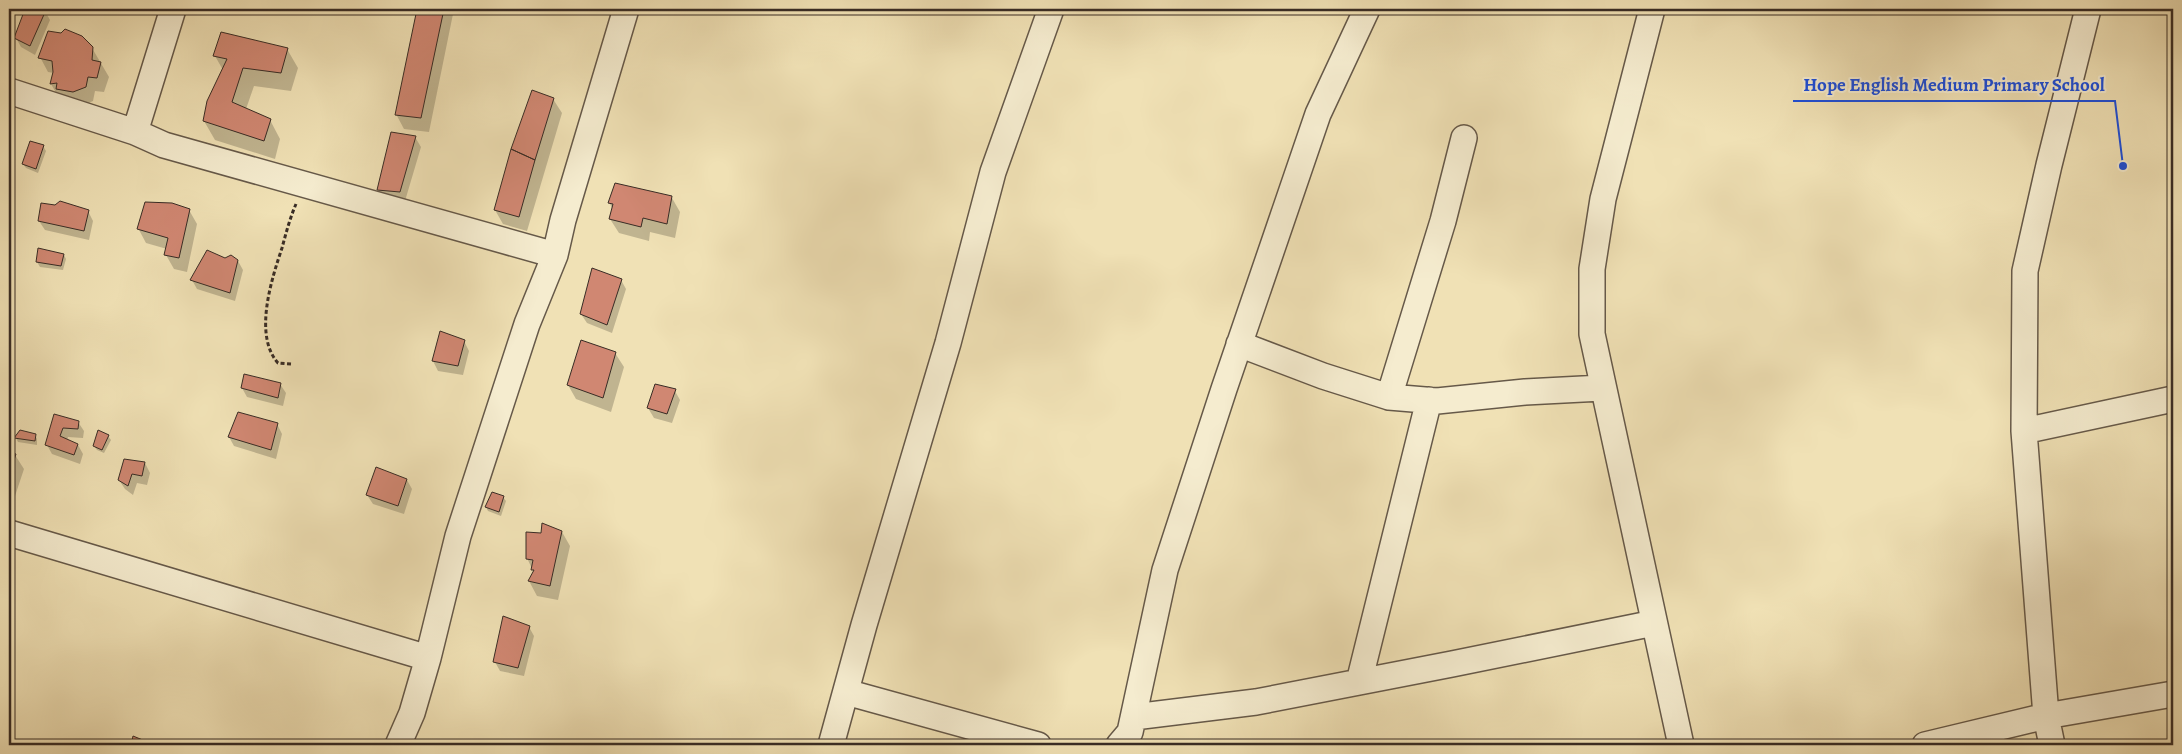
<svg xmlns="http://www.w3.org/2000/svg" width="2182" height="754" font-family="Alegreya,serif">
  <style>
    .shadow { fill: #0003 }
    .building { fill: #d08772; stroke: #382c25 }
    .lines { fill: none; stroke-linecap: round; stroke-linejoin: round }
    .minor-casing { stroke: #665949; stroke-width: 28 }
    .path { stroke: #382c25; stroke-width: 3; stroke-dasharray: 4 2.5; stroke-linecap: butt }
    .minor { stroke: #f5eccf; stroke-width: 25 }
    .leader { fill: none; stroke: #1d4ed8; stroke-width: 2 }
    .callout-dot { fill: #1d4ed8; stroke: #f5eccf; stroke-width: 2 }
    .callout-label { font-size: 19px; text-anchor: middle; font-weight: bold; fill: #1d4ed8; stroke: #f5eccf; stroke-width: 4; stroke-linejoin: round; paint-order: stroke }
  </style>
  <rect width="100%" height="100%" fill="#f0e1b5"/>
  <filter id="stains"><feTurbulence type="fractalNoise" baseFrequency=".004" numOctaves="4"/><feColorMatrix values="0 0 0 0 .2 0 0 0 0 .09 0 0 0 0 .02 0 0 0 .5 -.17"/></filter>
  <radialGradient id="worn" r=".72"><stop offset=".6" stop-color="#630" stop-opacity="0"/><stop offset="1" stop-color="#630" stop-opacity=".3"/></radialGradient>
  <!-- shadow -->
  <path class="shadow" d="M 26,9 L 41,9 L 45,11 L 50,20 L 35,55 L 21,47 L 16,38 Z
    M 418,9 L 450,9 L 453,14 L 429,132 L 404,129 L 396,114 Z
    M 92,48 L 109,77 L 104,92 L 95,91 L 93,101 L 82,106 L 59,98 L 51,84 L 54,73 L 48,72 L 40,57 Z
    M 287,49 L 298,68 L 291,91 L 254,86 L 246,109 L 270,120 L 280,139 L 275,159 L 215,140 L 204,121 L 223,70 L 215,56 Z
    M 553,99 L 562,113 L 527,231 L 503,224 L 495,210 Z
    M 392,134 L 415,137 L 421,147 L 405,201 L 384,199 L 378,190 Z
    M 43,146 L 46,151 L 38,173 L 26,168 L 23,164 Z
    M 672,198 L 680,212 L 675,238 L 650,232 L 649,241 L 619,233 L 610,219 L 613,210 L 609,202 Z
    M 189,210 L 197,224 L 187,272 L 174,269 L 166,255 L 167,249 L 146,243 L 138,228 Z
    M 88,211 L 93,221 L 89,240 L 45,230 L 39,221 Z
    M 39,249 L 64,255 L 66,259 L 63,270 L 40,267 L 37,262 Z
    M 225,260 L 238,261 L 243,270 L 235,301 L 197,289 L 192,280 Z
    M 621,280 L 626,289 L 612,333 L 587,323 L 581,314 Z
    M 441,333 L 464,341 L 469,351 L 463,375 L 438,371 L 433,361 Z
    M 615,353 L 624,367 L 611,412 L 576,399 L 568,385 Z
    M 280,384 L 286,393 L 283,406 L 247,397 L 242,388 Z
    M 675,391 L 680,400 L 672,423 L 654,418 L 648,408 Z
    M 55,415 L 78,422 L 84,431 L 83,438 L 68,437 L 67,441 L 78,445 L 83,454 L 80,464 L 52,454 L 47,445 Z
    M 277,424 L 282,434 L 276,459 L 234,446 L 229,437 Z
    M 20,431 L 35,435 L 37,439 L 37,445 L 18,442 L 16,438 Z
    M 108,436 L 111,440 L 104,453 L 97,450 L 94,446 Z
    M 9,453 L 15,455 L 24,469 L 11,508 L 9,507 Z
    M 145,463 L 150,473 L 147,485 L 137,483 L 133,495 L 125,489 L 119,480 Z
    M 407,480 L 412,489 L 404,514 L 373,504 L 367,495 Z
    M 503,497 L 506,501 L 501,516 L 488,511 L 486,507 Z
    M 562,532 L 570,546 L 558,600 L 537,596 L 529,581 L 534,573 L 527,558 L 542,534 Z
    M 529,627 L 534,636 L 524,676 L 500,671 L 495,662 Z"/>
  <!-- building -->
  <path class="building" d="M 25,9 L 46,10 L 30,46 L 14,38 Z
    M 417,9 L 444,9 L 421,118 L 395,115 Z
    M 65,29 L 82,36 L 93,47 L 92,60 L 101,62 L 97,78 L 88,77 L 86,87 L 73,92 L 56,89 L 57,83 L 50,84 L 53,72 L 52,61 L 38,58 L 48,31 L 61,33 Z
    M 221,32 L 288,48 L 281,73 L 243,68 L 232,102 L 271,119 L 264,141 L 203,121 L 207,101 L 227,59 L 213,56 Z
    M 532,90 L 554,98 L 535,160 L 511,149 Z
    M 391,132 L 416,136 L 400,192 L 377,190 Z
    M 30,141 L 44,145 L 36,169 L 22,164 Z
    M 511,149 L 535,160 L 519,217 L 494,210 Z
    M 615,183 L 672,196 L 667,224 L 643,218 L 641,227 L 609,219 L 613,204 L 608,203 Z
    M 60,201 L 89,210 L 84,231 L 38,221 L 41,203 L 55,205 Z
    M 145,202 L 172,203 L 190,209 L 179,258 L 164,255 L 168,238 L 137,229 Z
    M 38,248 L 64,254 L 61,266 L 36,262 Z
    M 207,250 L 225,258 L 231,255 L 238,260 L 230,293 L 190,280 Z
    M 592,268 L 622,279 L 607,325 L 580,314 Z
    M 440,331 L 465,340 L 458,366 L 432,361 Z
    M 581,340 L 616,352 L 603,398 L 567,385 Z
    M 244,374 L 281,383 L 278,398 L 241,388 Z
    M 655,384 L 676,389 L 667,414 L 647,408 Z
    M 238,412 L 278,423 L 271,450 L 228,437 Z
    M 54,414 L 79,421 L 78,429 L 63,428 L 60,436 L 78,444 L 74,455 L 45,445 Z
    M 20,430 L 36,434 L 35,441 L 14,438 Z
    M 98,430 L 109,435 L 102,450 L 93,446 Z
    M 9,452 L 16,454 L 9,476 Z
    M 124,459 L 145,462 L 142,476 L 132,474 L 128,486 L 118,480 Z
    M 376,467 L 407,479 L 398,506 L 366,495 Z
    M 492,492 L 504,496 L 499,512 L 485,507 Z
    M 542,523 L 562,531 L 550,586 L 528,581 L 534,570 L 531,570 L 533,560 L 526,559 L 526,532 L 541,533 Z
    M 503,616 L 530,626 L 518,668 L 493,662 Z
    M 133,736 L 155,745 L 131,745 Z"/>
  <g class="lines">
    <defs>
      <path id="minor" d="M 1652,9 L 1603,199 L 1592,269 L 1592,334 L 1681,745
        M 9,91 L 135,132 L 164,145 L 555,255
        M 135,132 L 173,9
        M 1239,344 L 1323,376 L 1389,397 L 1437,401 L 1525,392 L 1602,388
        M 1389,397 L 1443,221 L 1464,138
        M 2024,431 L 2173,399
        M 9,533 L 428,658
        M 1359,682 L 1429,400
        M 846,692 L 1038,745
        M 1134,717 L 1256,702 L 1452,664 L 1654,623
        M 398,745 L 412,713 L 428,658 L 458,536 L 527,324 L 555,255 L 563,220 L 626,9
        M 831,745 L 864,625 L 948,343 L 993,172 L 1051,9
        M 1119,745 L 1130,732 L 1165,570 L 1224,389 L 1318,114 L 1367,9
        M 1925,745 L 2046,716 L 2173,694
        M 2052,745 L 2046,716 L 2024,431 L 2025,271 L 2049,165 L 2088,9"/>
    </defs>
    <!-- minor casing -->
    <use href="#minor" class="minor-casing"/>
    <!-- path -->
    <path class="path" d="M 291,364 L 278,363 C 253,335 272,278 282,248 C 286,233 290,218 296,204"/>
    <!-- minor -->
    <use href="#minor" class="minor"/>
  </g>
  <!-- callouts -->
  <path class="leader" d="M2123 166L2115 101H1793"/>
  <circle class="callout-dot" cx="2123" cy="166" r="5"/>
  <g class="callout-label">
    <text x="1954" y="91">Hope English Medium Primary School</text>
  </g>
  <!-- margin -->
  <rect width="2182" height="754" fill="none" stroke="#f0e1b5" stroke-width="30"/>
  <rect x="10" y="10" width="2162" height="734" fill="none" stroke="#382c25" stroke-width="2.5"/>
  <rect x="15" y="15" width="2152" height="724" fill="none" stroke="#382c25"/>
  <rect width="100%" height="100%" filter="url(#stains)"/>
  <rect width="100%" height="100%" fill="url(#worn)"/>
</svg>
